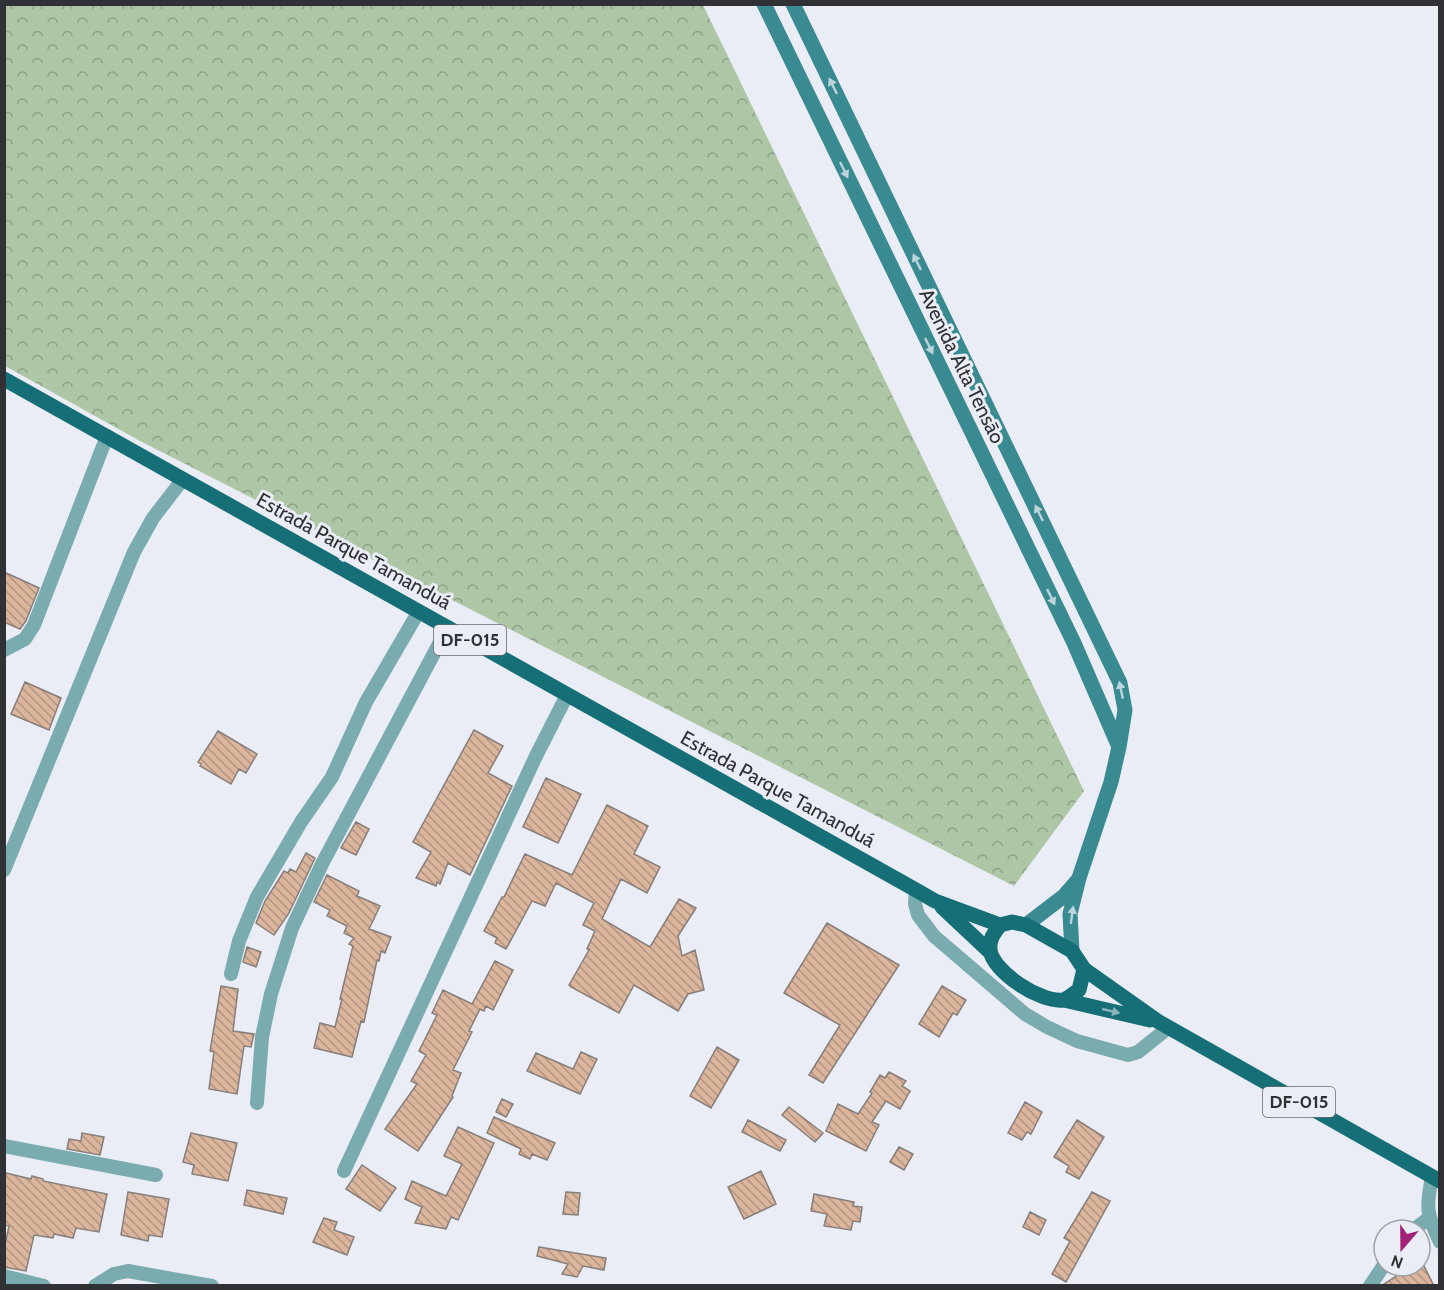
<svg xmlns="http://www.w3.org/2000/svg" width="1444" height="1290" font-family="Cabin,sans-serif">
  <style>
    .park { fill: url(#park-crowns) }
    .building { fill: url(#building-back-hatch); stroke: #867e7a; stroke-width: 1.5 }
    .lines { fill: none; stroke-linecap: round; stroke-linejoin: round }
    .street { stroke: #7aabaf; stroke-width: 14 }
    .secondary { stroke: #398a91; stroke-width: 15 }
    .primary { stroke: #166f76; stroke-width: 15 }
    .oneway { fill: #bed4dc }
    .oneway2 { fill: #8bb4bc }
    .labels { text-anchor: middle; stroke-width: 6; stroke-linejoin: round; paint-order: stroke }
    .shield { fill: #eaedf5; stroke: #68696e; stroke-width: 1.5 }
    .shield-label { font-size: 18px; font-weight: bold; fill: #303134 }
    .street-label { font-size: 20px; fill: #303134; stroke: #eaedf5 }
  </style>
  <defs>
    <pattern id="park-crowns" width="20" height="18" patternUnits="userSpaceOnUse" patternTransform="scale(1.5)"><rect width="20" height="18" fill="#acc6a6"/><path d="M2 6a3 3 0 1 1 6 0M12 15a3 3 0 1 1 6 0" fill="none" stroke="#8ca188"/></pattern>
    <pattern id="building-back-hatch" width="6" height="6" patternUnits="userSpaceOnUse" patternTransform="scale(1.5)"><rect width="6" height="6" fill="#dcb59d"/><path d="M-1 5l2 2M0 0l6 6M5-1l2 2" fill="none" stroke="#b39481"/></pattern>
  </defs>
  <rect width="100%" height="100%" fill="#eaedf5"/>
  <!-- park -->
  <path class="park" d="M 5,4 L 703,5 L 1084,791 L 1014,886 L 140,441 L 5,366 Z"/>
  <!-- building -->
  <path class="building" d="M 4,572 L 39,588 L 26,621 L 20,629 L 4,622 Z
    M 25,682 L 61,698 L 49,730 L 11,714 Z
    M 474,730 L 503,746 L 488,773 L 512,786 L 470,875 L 448,863 L 440,884 L 437,882 L 436,886 L 416,878 L 431,852 L 413,842 Z
    M 218,731 L 257,754 L 246,773 L 239,769 L 231,784 L 200,766 L 201,764 L 198,762 Z
    M 546,778 L 581,794 L 558,843 L 523,827 Z
    M 607,805 L 648,826 L 634,854 L 660,867 L 647,893 L 621,879 L 602,919 L 650,947 L 679,899 L 696,908 L 678,936 L 682,956 L 695,950 L 704,990 L 688,994 L 678,1011 L 634,985 L 619,1013 L 571,987 L 569,985 L 589,950 L 587,949 L 595,931 L 583,925 L 594,903 L 556,883 L 545,906 L 532,901 L 506,949 L 495,943 L 497,938 L 484,931 L 502,897 L 504,897 L 525,854 L 572,875 Z
    M 356,822 L 369,829 L 356,855 L 341,848 Z
    M 306,853 L 315,858 L 289,913 L 274,935 L 256,923 L 265,901 L 284,871 L 288,873 L 290,869 L 296,872 Z
    M 327,875 L 359,891 L 357,896 L 380,906 L 369,929 L 391,937 L 385,953 L 381,951 L 379,961 L 377,960 L 364,1022 L 361,1021 L 352,1057 L 314,1048 L 320,1023 L 335,1027 L 342,999 L 340,999 L 353,946 L 349,944 L 354,938 L 344,933 L 347,926 L 327,916 L 330,910 L 314,902 Z
    M 827,923 L 899,965 L 823,1083 L 809,1075 L 840,1025 L 784,993 Z
    M 247,947 L 261,952 L 256,967 L 243,962 Z
    M 495,961 L 513,970 L 493,1010 L 486,1006 L 484,1011 L 480,1009 L 469,1031 L 472,1032 L 453,1070 L 461,1073 L 452,1096 L 453,1097 L 418,1151 L 385,1129 L 417,1084 L 411,1081 L 426,1055 L 419,1051 L 437,1015 L 432,1013 L 443,990 L 472,1004 Z
    M 221,986 L 238,989 L 233,1031 L 254,1034 L 251,1047 L 244,1046 L 237,1094 L 209,1089 L 214,1052 L 210,1051 Z
    M 942,986 L 966,1000 L 957,1015 L 953,1013 L 939,1037 L 919,1024 Z
    M 717,1047 L 739,1060 L 711,1108 L 690,1096 Z
    M 581,1052 L 597,1059 L 580,1094 L 527,1071 L 536,1053 L 573,1069 Z
    M 889,1072 L 906,1081 L 902,1086 L 910,1091 L 900,1109 L 886,1101 L 872,1122 L 879,1125 L 866,1151 L 826,1131 L 838,1104 L 858,1114 L 872,1093 L 870,1092 L 880,1075 L 885,1078 Z
    M 502,1099 L 513,1104 L 506,1117 L 496,1112 Z
    M 1025,1102 L 1042,1112 L 1031,1134 L 1027,1132 L 1022,1140 L 1008,1133 Z
    M 789,1107 L 823,1133 L 815,1142 L 782,1115 Z
    M 494,1117 L 555,1143 L 547,1160 L 532,1154 L 530,1159 L 519,1154 L 521,1149 L 487,1133 Z
    M 748,1120 L 786,1140 L 780,1151 L 742,1132 Z
    M 1077,1120 L 1104,1137 L 1079,1179 L 1066,1172 L 1069,1166 L 1054,1157 Z
    M 458,1127 L 494,1143 L 458,1220 L 451,1217 L 446,1229 L 415,1223 L 422,1207 L 405,1199 L 412,1181 L 446,1196 L 462,1164 L 444,1156 Z
    M 82,1133 L 104,1137 L 100,1155 L 67,1149 L 69,1139 L 81,1141 Z
    M 191,1133 L 237,1143 L 228,1181 L 192,1174 L 194,1165 L 183,1162 Z
    M 899,1147 L 913,1154 L 904,1170 L 890,1162 Z
    M 362,1165 L 396,1188 L 380,1211 L 346,1189 Z
    M 761,1171 L 776,1204 L 744,1219 L 728,1187 Z
    M 6,1173 L 31,1179 L 32,1176 L 43,1179 L 43,1181 L 107,1194 L 99,1232 L 76,1228 L 73,1238 L 54,1234 L 53,1238 L 34,1235 L 26,1271 L 4,1267 L 4,1249 L 9,1226 L 4,1225 L 4,1182 Z
    M 247,1190 L 287,1198 L 283,1214 L 244,1205 Z
    M 128,1192 L 169,1199 L 162,1237 L 149,1235 L 148,1241 L 121,1235 Z
    M 566,1192 L 580,1193 L 578,1215 L 563,1214 Z
    M 1092,1192 L 1110,1201 L 1066,1282 L 1052,1274 L 1070,1241 L 1064,1238 Z
    M 814,1194 L 854,1202 L 853,1206 L 862,1207 L 860,1222 L 853,1221 L 851,1230 L 824,1226 L 827,1214 L 811,1211 Z
    M 1030,1212 L 1046,1220 L 1039,1235 L 1023,1227 Z
    M 324,1218 L 337,1222 L 334,1230 L 354,1237 L 347,1255 L 313,1242 Z
    M 539,1247 L 606,1258 L 604,1270 L 583,1266 L 577,1277 L 562,1274 L 568,1264 L 537,1256 Z
    M 1421,1260 L 1434,1286 L 1381,1286 L 1412,1266 L 1420,1266 Z"/>
  <g class="lines">
    <!-- street -->
    <path class="street" d="M 4,650 L 25,639 L 34,625 L 107,436
      M 4,870 L 134,552 L 153,518 L 183,479
      M 916,890 L 915,904 L 918,915 L 934,936 L 1025,1014 L 1047,1027 L 1077,1041 L 1128,1055 L 1138,1052 L 1168,1028
      M 231,974 L 239,941 L 257,897 L 301,822 L 332,777 L 366,702 L 419,611
      M 257,1103 L 262,1037 L 271,994 L 292,928 L 322,864 L 448,627
      M 4,1146 L 156,1175
      M 344,1171 L 535,758 L 567,695
      M 1432,1177 C 1426,1207 1426,1213 1440,1242
      M 1413,1230 L 1429,1218
      M 4,1276 L 44,1286
      M 95,1286 L 114,1274 L 128,1271 L 212,1286
      M 1370,1286 L 1384,1265"/>
    <!-- secondary -->
    <path class="secondary" d="M 764,4 L 1074,643 L 1119,747
      M 793,4 L 1120,683 L 1125,710 L 1119,747 L 1111,782 L 1079,878 L 1070,914 L 1072,951
      M 1026,925 L 1064,896 L 1077,881"/>
    <!-- primary -->
    <path class="primary" d="M 4,379 L 916,890 L 935,901 L 1000,925
      M 942,907 L 990,952
      M 1012,922 L 1026,925 L 1072,951 L 1084,969 L 1079,990 C 1074,993 1068,999 1063,1000 C 1041,1003 993,972 990,950 C 989,939 994,933 1000,925 Z
      M 1084,969 L 1159,1022 L 1440,1181
      M 1064,1000 L 1150,1020"/>
  </g>
  <!-- one-way arrows -->
  <defs><path id="oneway-solid" d="M-6-.8H1V-3.2L6.5 0L1 3.2V.8H-6Z" transform="scale(1.5)"/></defs>
  <g class="oneway">
    <use href="#oneway-solid" transform="translate(833 86) rotate(-116)"/>
    <use href="#oneway-solid" transform="translate(844 170) rotate(64)"/>
    <use href="#oneway-solid" transform="translate(917 262) rotate(-116)"/>
    <use href="#oneway-solid" transform="translate(929 346) rotate(64)"/>
    <use href="#oneway-solid" transform="translate(1039 513) rotate(-116)"/>
    <use href="#oneway-solid" transform="translate(1051 597) rotate(64)"/>
    <use href="#oneway-solid" transform="translate(1121 690) rotate(-102)"/>
    <use href="#oneway-solid" transform="translate(1072 915) rotate(-82)"/>
  </g>
  <use class="oneway2" href="#oneway-solid" transform="translate(1111 1011) rotate(13)"/>
  <g class="labels">
    <!-- shield labels -->
    <g class="shield">
      <rect x="434" y="625" width="72" height="30" rx="4.5"/>
      <rect x="1263" y="1087" width="72" height="30" rx="4.5"/>
    </g>
    <g class="shield-label">
      <text x="470" y="646">DF-015</text>
      <text x="1299" y="1108">DF-015</text>
    </g>
    <!-- street labels -->
    <g class="street-label">
      <text transform="translate(962 366) rotate(64)" y="7">Avenida Alta Tensāo</text>
      <text transform="translate(354 551) rotate(29)" y="7">Estrada Parque Tamanduá</text>
      <text transform="translate(778 789) rotate(29)" y="7">Estrada Parque Tamanduá</text>
    </g>
  </g>
  <!-- border -->
  <rect width="1444" height="1290" fill="none" stroke="#303134" stroke-width="12"/>
  <!-- north arrow -->
  <g transform="translate(1402 1248) rotate(200)"><circle r="28" fill="#eaedf5" stroke="#a0a2a8" stroke-width="1.5"/>
  <path d="M0-4.5L10 22L0 15L-10 22Z" fill="#a02378"/>
  <text y="-9" font-size="16" font-weight="bold" text-anchor="middle" fill="#303134">N</text>
  </g>
</svg>
